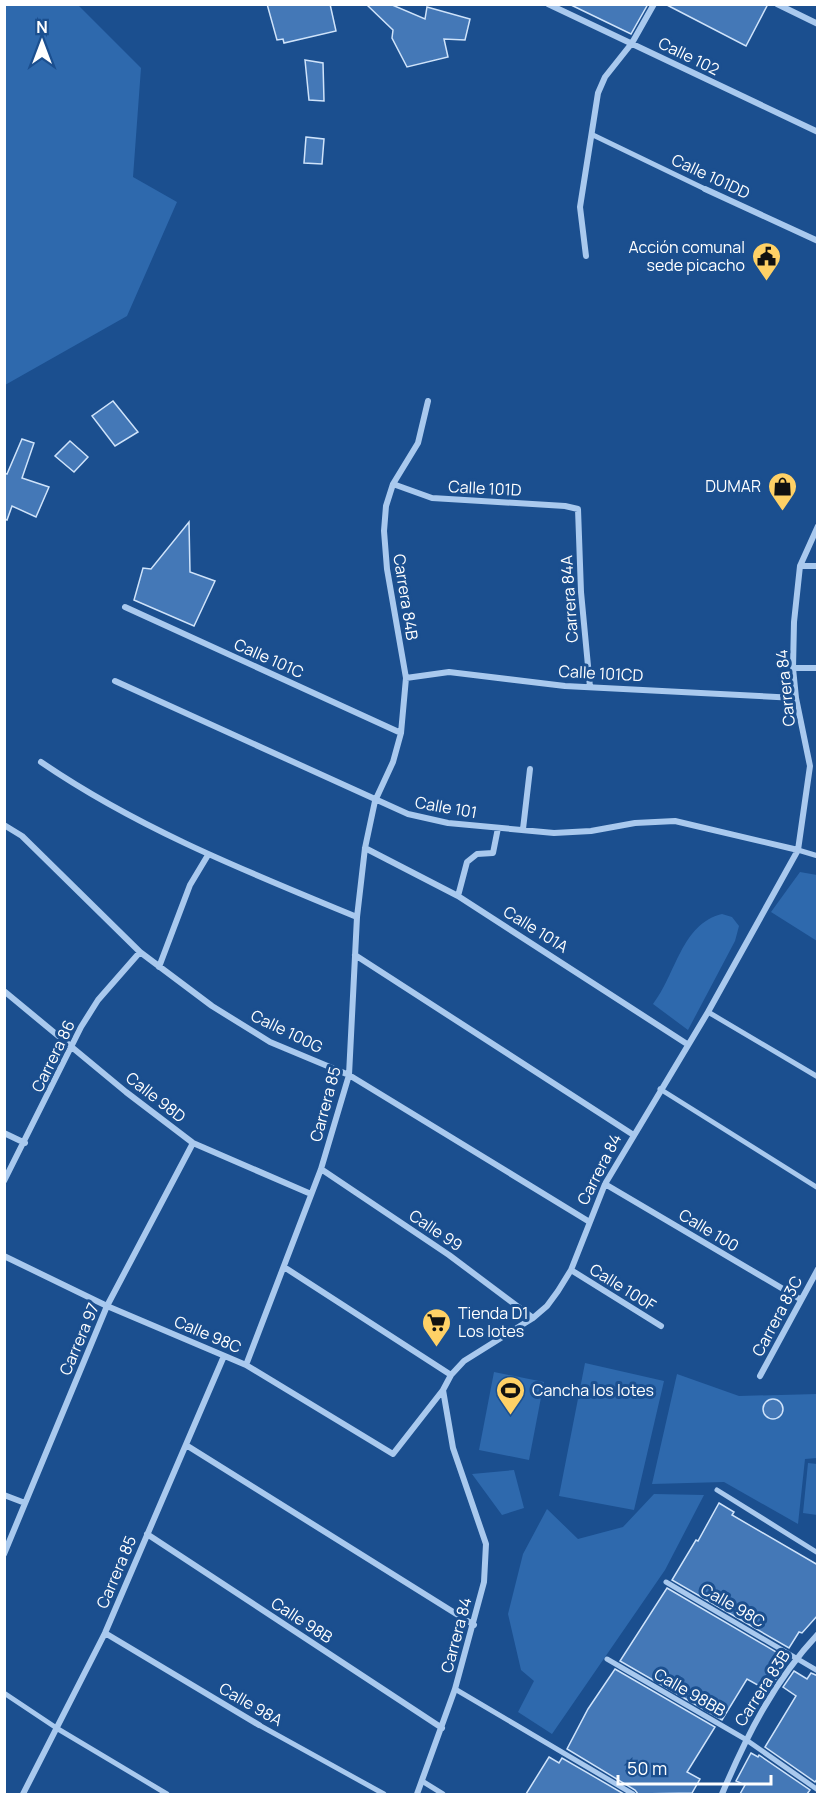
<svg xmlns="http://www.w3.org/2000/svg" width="822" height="1799" font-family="Manrope,sans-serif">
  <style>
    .green { fill: #2e69ad }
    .building { fill: #4478b7; stroke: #cfe3fa; stroke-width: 1.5 }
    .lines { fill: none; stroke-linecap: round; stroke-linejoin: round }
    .pedestrian { stroke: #a9c9ee; stroke-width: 5 }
    .minor { stroke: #a9c9ee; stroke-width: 6 }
    .labels { text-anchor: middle; stroke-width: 6; stroke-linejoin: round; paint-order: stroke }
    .street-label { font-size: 16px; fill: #fff; stroke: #1b4f8f }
    .poi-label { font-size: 16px; fill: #fff; stroke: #1b4f8f; text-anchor: end }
  </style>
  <rect width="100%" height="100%" fill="#1b4f8f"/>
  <!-- green -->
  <path class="green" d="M 5,4 L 78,5 L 141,68 L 133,177 L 177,202 L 127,316 L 5,385 Z
    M 800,872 L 817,875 L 817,941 L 771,912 Z
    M 722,914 L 732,917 L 739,926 L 735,941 L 688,1030 L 653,1004 C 676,975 681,924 722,914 Z
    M 585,1363 L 664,1381 L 634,1510 L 559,1496 Z
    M 494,1372 L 544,1382 L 529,1460 L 479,1450 Z
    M 677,1374 L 739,1396 L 817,1394 L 817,1458 L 805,1459 L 798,1524 L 724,1482 L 652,1484 Z
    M 808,1463 L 817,1464 L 817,1515 L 803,1513 Z
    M 514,1470 L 524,1508 L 502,1515 L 472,1474 Z
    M 654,1494 L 704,1495 L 665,1570 L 552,1734 L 518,1712 L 534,1681 L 521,1670 L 508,1614 L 523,1554 L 547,1509 L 578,1539 L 623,1527 Z"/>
  <!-- building -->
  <path class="building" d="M 267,4 L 330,4 L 336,31 L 284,43 L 283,39 L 277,40 Z
    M 366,4 L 390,4 L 425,19 L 427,7 L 470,19 L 465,40 L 444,39 L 448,57 L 407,67 L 392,38 L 393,30 Z
    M 569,4 L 648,4 L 631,34 Z
    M 665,4 L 768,4 L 746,46 Z
    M 305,60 L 323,63 L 324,101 L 309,100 Z
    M 306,137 L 324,139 L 322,164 L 304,163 Z
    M 113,401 L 138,432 L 115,446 L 92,416 Z
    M 22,439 L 34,443 L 22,478 L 49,487 L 36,517 L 12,506 L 7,520 L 4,519 L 4,473 L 7,474 Z
    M 70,441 L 88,457 L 74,472 L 55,456 Z
    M 189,522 L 190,572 L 215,581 L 194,626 L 134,600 L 143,568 L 151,569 Z
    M763 1409a10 10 0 1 1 20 0a10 10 0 1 1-20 0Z
    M 719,1503 L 734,1512 L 732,1515 L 818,1565 L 818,1615 L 802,1633 L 799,1632 L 789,1648 L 672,1580 L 696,1540 L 698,1541 Z
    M 667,1588 L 783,1656 L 780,1662 L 785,1665 L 774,1682 L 769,1678 L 763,1688 L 747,1679 L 722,1720 L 620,1661 Z
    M 615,1669 L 715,1727 L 687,1772 L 700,1779 L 692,1793 L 638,1794 L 635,1790 L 567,1749 L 588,1709 Z
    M 794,1671 L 807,1679 L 811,1673 L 818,1676 L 818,1778 L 815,1782 L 765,1747 L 796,1696 L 783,1687 Z
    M 751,1753 L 758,1757 L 759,1755 L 810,1790 L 807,1794 L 740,1794 L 745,1785 L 736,1781 Z
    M 549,1757 L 559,1763 L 562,1758 L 624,1794 L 526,1794 Z"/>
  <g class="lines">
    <!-- pedestrian -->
    <path class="pedestrian" d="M 593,135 L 705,189
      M 798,850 L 818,856
      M 708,1012 L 818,1077
      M 660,1089 L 818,1188
      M 717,1490 L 818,1553
      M 666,1582 L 818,1671
      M 607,1659 L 745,1739 L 818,1790
      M 455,1689 L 633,1794
      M 4,1693 L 58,1729 L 167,1794
      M 259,1725 L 384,1794
      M 422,1781 L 443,1794"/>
    <!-- minor -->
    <path class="minor" d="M 548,4 L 818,132
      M 777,4 L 818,24
      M 705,189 L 818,241
      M 586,256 L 580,207 L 598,93 L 605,77 L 632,43 L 654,4
      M 393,484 L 432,498 L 565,506 L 578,509 L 581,592 L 590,687
      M 800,566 L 818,566
      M 125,607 L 401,733
      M 793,668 L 818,668
      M 406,678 L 449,672 L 565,686 L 796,698
      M 115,681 L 408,814 L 448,823 L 554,833 L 591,831 L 635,823 L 675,821 L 798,850
      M 41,762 C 139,829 248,872 357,917
      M 4,825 L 22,836 L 140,952 L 212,1006 L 270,1042 L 349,1075 L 588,1221
      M 523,829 L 530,769
      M 365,848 L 458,896 L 687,1044
      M 458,896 L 467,862 L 477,854 L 493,853 L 498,828
      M 355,955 L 632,1134
      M 159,967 L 190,885 L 208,855
      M 4,991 L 126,1092 L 193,1143 L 311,1194
      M 4,1133 L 25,1143
      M 321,1169 L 449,1255 L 533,1318
      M 4,1181 L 81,1027 L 98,1000 L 140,952
      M 605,1184 L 800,1299
      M 4,1256 L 107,1306 L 246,1365 L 393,1454 L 443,1390
      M 284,1267 L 451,1375
      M 571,1270 L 661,1326
      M 246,1365 L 321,1169 L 349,1075 L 357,917 L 365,848 L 375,801 L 393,762 L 401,733 L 406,678 L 387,569 L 384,531 L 386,506 L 393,484 L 418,443 L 428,401
      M 760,1376 L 818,1269
      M 186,1445 L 474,1625
      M 4,1495 L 25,1503
      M 147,1534 L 442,1728
      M 4,1554 L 107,1306 L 193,1143
      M 105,1633 L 259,1725
      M 23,1794 L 105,1633 L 224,1356
      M 417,1794 L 455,1689 L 484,1582 L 486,1544 L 453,1448 L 443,1390 L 451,1375 L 464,1361 L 533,1318 L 547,1306 L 558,1291 L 571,1270 L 605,1184 L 708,1012 L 798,850 L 810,766 L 796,698 L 793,668 L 794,622 L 800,566 L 818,526
      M 722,1794 C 747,1735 774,1681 818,1634"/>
  </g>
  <!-- icons -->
  <defs>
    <symbol id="civic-pin" viewBox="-11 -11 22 30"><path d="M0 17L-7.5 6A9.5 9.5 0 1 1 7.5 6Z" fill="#ffd166" stroke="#1b4f8f"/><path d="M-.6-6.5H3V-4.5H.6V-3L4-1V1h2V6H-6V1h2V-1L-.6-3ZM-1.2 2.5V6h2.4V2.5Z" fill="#111"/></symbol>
    <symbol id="shop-pin" viewBox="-11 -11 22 30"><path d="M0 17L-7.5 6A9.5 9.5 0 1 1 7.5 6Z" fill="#ffd166" stroke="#1b4f8f"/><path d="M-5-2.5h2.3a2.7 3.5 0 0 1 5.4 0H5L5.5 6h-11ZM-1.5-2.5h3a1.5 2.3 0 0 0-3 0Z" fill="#111"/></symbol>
    <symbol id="supermarket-pin" viewBox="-11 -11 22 30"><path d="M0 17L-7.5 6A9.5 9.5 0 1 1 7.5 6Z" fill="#ffd166" stroke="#1b4f8f"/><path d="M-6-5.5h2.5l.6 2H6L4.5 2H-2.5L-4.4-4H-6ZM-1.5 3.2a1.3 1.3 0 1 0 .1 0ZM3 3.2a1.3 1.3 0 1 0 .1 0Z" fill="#111"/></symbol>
    <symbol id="stadium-pin" viewBox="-11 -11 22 30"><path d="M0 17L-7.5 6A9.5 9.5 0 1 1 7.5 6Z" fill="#ffd166" stroke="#1b4f8f"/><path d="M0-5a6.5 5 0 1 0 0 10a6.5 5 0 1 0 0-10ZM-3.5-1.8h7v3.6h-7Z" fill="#111"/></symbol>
  </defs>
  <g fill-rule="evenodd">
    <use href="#civic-pin" x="750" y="240" width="33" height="45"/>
    <use href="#shop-pin" x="766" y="470" width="33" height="45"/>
    <use href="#supermarket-pin" x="420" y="1306" width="33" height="45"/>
    <use href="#stadium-pin" x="494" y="1374" width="33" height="45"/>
  </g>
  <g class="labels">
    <!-- street labels -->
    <g class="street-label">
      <text transform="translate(689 56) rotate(26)" y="6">Calle 102</text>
      <text transform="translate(711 176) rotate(25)" y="6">Calle 101DD</text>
      <text transform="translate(485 488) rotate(3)" y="6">Calle 101D</text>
      <text transform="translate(406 597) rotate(81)" y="6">Carrera 84B</text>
      <text transform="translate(569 599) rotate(-94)" y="6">Carrera 84A</text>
      <text transform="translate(269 658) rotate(24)" y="6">Calle 101C</text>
      <text transform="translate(601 673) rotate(3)" y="6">Calle 101CD</text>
      <text transform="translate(785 688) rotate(-96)" y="6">Carrera 84</text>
      <text transform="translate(446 807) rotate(10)" y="6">Calle 101</text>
      <text transform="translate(536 929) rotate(32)" y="6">Calle 101A</text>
      <text transform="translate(287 1031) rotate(26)" y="6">Calle 100G</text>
      <text transform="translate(53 1056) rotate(-64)" y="6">Carrera 86</text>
      <text transform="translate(156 1097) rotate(38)" y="6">Calle 98D</text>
      <text transform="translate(325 1104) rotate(-75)" y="6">Carrera 85</text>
      <text transform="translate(599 1169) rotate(-63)" y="6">Carrera 84</text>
      <text transform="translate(436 1230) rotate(34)" y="6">Calle 99</text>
      <text transform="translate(709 1230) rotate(31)" y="6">Calle 100</text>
      <text transform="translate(623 1287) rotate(32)" y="6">Calle 100F</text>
      <text transform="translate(777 1316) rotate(-62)" y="6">Carrera 83C</text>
      <text transform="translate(208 1334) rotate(23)" y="6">Calle 98C</text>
      <text transform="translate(79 1339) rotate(-67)" y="6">Carrera 97</text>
      <text transform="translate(116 1572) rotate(-67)" y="6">Carrera 85</text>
      <text transform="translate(733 1605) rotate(30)" y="6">Calle 98C</text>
      <text transform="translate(302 1620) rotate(33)" y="6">Calle 98B</text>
      <text transform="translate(456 1635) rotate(-75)" y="6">Carrera 84</text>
      <text transform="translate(762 1688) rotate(-57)" y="6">Carrera 83B</text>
      <text transform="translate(690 1692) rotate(30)" y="6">Calle 98BB</text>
      <text transform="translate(251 1704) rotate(30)" y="6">Calle 98A</text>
    </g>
    <!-- poi labels -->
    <g class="poi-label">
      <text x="745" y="253">Acción comunal<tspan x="745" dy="18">sede picacho</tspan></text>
      <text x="761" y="492">DUMAR</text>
      <text x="458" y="1319" text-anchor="start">Tienda D1<tspan x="458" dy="18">Los lotes</tspan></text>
      <text x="532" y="1396" text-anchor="start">Cancha los lotes</text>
    </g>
  </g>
  <!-- border -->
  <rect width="822" height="1799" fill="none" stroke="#ffffff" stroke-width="12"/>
  <!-- north arrow -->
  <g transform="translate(42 42)" stroke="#1b4f8f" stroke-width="4.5" paint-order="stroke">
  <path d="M0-4.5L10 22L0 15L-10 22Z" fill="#ffffff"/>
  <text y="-9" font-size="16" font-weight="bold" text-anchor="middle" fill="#ffffff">N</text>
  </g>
  <!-- scale -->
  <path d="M618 1775v9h153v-9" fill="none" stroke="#ffffff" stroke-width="3"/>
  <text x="627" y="1775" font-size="18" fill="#ffffff" stroke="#1b4f8f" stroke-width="4.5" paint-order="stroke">50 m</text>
</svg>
